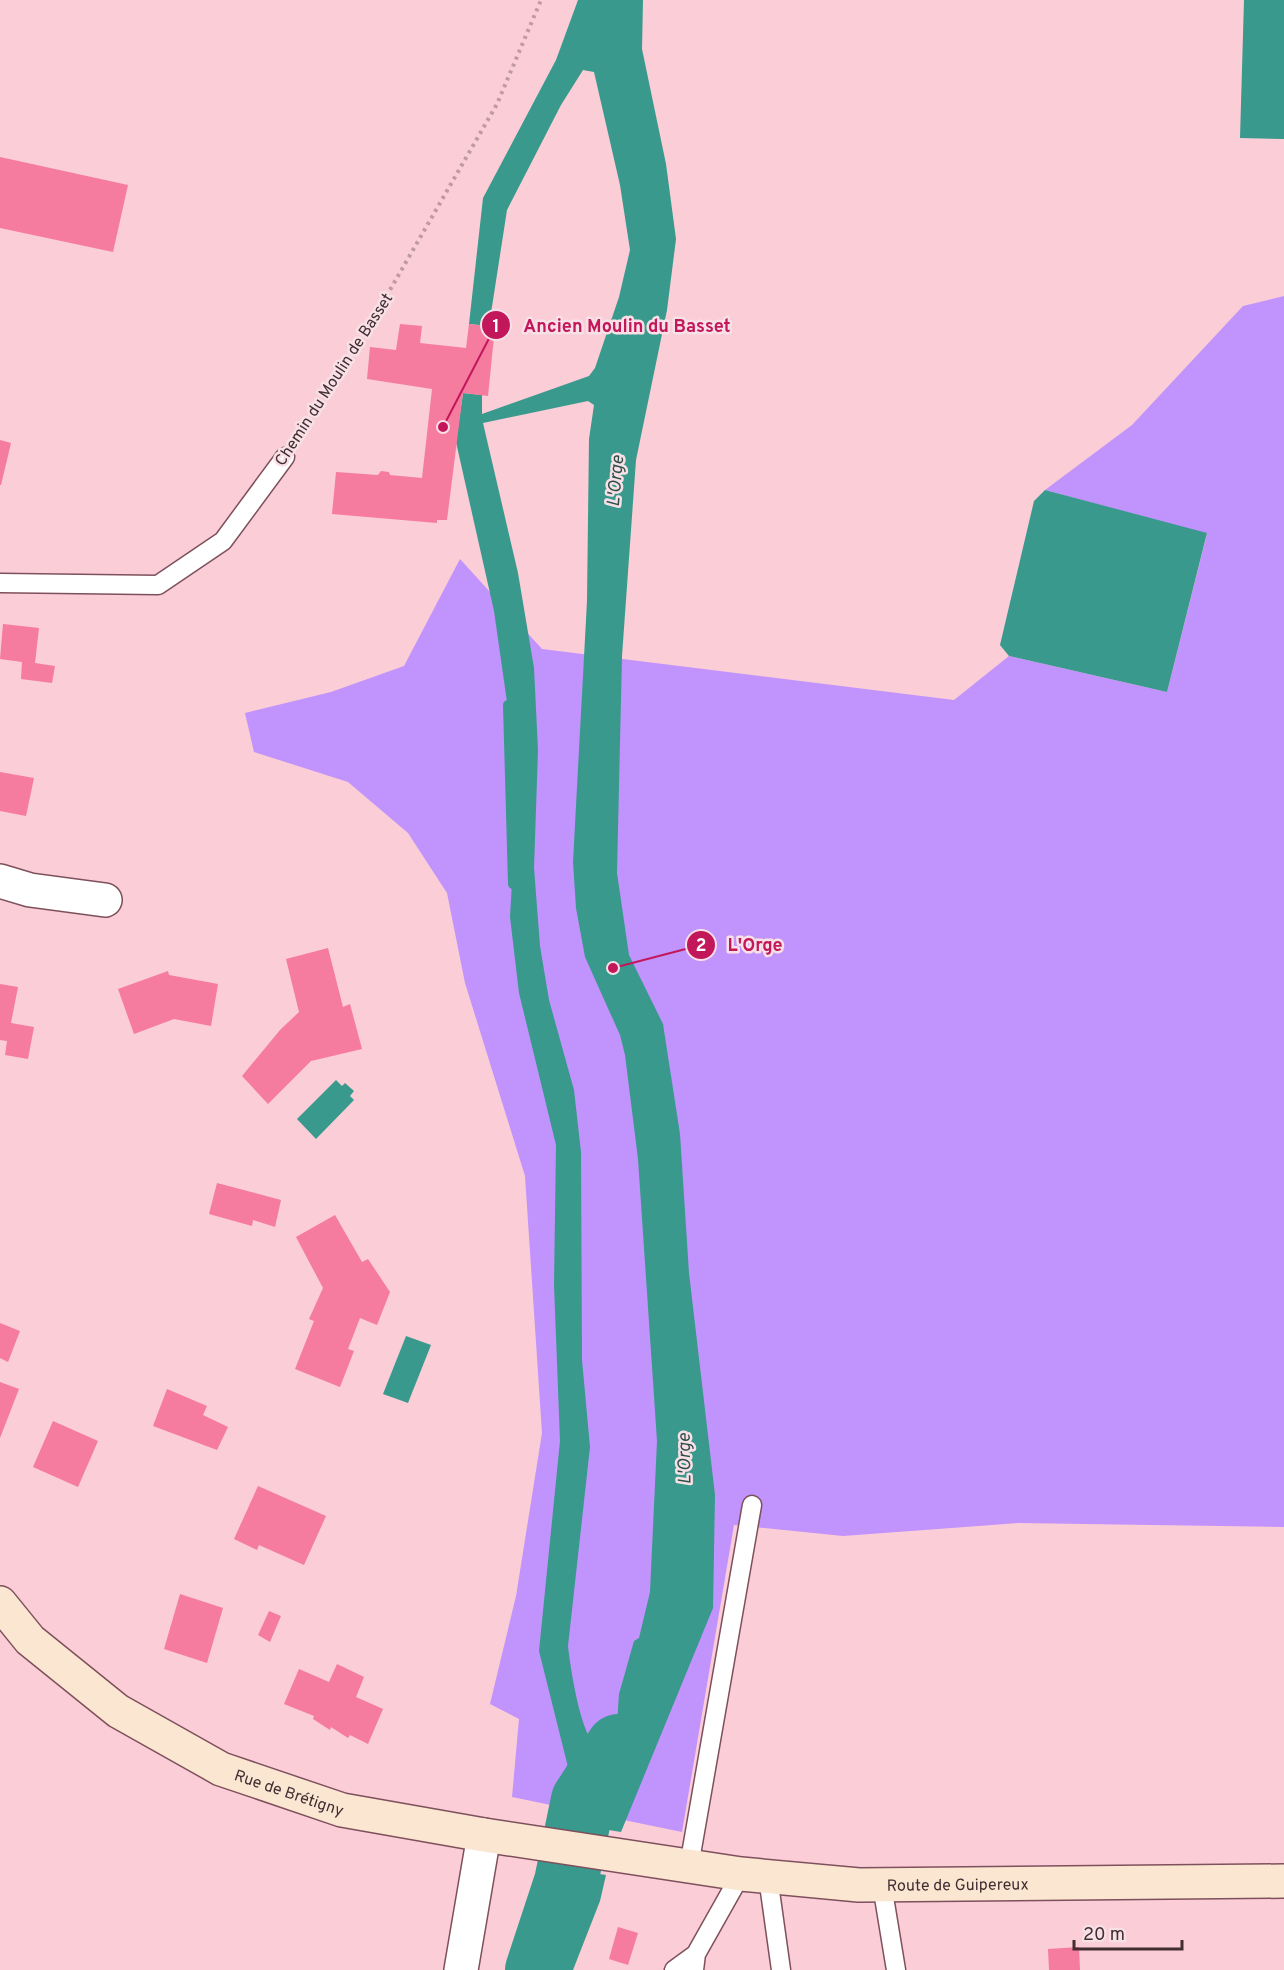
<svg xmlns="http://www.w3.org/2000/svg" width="1284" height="1970" font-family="Overpass,sans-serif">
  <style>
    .forest { fill: #c193fc }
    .water { fill: #38998c; fill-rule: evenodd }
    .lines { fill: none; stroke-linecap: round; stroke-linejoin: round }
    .stream { stroke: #38998c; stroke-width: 10 }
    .river { stroke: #38998c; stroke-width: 64 }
    .building { fill: #f57b9f }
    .lane-casing { stroke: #7e505c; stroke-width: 21 }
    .street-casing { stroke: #7e505c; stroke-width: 36 }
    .secondary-casing { stroke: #7e505c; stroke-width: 36 }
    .path { stroke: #bf9aa2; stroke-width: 4; stroke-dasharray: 3 4.5; stroke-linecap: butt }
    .lane { stroke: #fff; stroke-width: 18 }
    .street { stroke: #fff; stroke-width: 33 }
    .secondary { stroke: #fbe6d2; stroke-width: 33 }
    .labels { text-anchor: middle; stroke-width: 5; stroke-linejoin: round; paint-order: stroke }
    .street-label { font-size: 16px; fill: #422d32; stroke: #f8e1e6 }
    .water-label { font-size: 18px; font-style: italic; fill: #2f4d48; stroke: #f8e1e6 }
    .leader { fill: none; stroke: #c2185b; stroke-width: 2 }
    .callout-dot { fill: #c2185b; stroke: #f8e1e6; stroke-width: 2 }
    .mark-label { font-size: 18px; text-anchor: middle; font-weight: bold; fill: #fff }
    .callout-label { font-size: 18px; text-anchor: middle; font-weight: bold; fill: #c2185b; stroke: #f8e1e6; stroke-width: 5; stroke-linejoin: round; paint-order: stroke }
  </style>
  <rect width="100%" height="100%" fill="#facdd7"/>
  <!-- forest -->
  <path class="forest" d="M 1284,296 L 1284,1527 L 1019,1523 L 843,1536 L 734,1525 L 682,1832 L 512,1797 L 519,1719 L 490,1704 L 516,1596 L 542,1433 L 525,1176 L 465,983 L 447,893 L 408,833 L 348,782 L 254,752 L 245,713 L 331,692 L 404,666 L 460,559 L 542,649 L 954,700 L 1009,656 L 1167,692 L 1207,534 L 1045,490 L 1132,425 L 1243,306 Z"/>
  <!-- water -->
  <path class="water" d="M 578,0 L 643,0 L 642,49 L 666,164 L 676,239 L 667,310 L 636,460 L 622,656 L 617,873 L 629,955 L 663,1024 L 680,1134 L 689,1273 L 715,1495 L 713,1608 L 621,1832 L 561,1822 L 569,1771 L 539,1651 L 560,1441 L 554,1285 L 556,1145 L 519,993 L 510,917 L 515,829 L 507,702 L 494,611 L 456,442 L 463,393 L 482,395 L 482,414 L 589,376 L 595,368 L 619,297 L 630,250 L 620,185 L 594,72 L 583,70 L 561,105 L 507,210 L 489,326 L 469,324 L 483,198 L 556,60 ZM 588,401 L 594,405 L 589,439 L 587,601 L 573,862 L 576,908 L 585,957 L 620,1035 L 625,1055 L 638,1159 L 657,1441 L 650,1592 L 639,1638 L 634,1641 L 619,1694 L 617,1724 L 599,1748 C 581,1741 570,1665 568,1646 L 590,1447 L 582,1360 L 581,1152 L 574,1090 L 549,1000 L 540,946 L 534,868 L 538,750 L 534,668 L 518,573 L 483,423 Z
    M 1244,0 L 1284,0 L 1284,139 L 1240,138 Z
    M 1045,490 L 1207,533 L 1167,692 L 1009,656 L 1000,645 L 1034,501 Z
    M 336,1080 L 342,1086 L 345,1083 L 354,1091 L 350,1096 L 354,1100 L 316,1139 L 297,1119 Z
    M 406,1336 L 431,1345 L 408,1403 L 383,1394 Z
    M 554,1867 L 606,1875 L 600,1901 L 573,1970 L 508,1970 Z"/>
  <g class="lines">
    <!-- stream -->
    <path class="stream" d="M 508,705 L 513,884"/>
    <!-- river -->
    <path class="river" d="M 537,1970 L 566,1882 L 583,1800 L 618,1746"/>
  </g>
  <!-- building -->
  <path class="building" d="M 0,157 L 128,185 L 113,252 L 0,228 Z
    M 400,324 L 422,326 L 420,343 L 466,348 L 469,324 L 495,327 L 488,396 L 463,393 L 447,520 L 437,520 L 437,523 L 332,514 L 336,472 L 378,475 L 381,471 L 389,472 L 390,475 L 422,478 L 432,389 L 367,379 L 370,347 L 396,350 Z
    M 0,440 L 11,443 L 1,485 L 0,485 Z
    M 3,624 L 39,628 L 35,663 L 55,666 L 52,683 L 21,679 L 22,662 L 0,659 Z
    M 0,772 L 34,778 L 26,816 L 0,811 Z
    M 328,948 L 343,1007 L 350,1004 L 362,1049 L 311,1061 L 268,1104 L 242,1076 L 280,1030 L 299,1012 L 286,959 Z
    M 168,971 L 169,975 L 218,984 L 211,1026 L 174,1019 L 134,1034 L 118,989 Z
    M 0,984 L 18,987 L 11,1023 L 34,1027 L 28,1059 L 5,1055 L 7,1041 L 0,1040 Z
    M 217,1183 L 281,1200 L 275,1227 L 253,1220 L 252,1226 L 209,1214 Z
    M 335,1215 L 362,1262 L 368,1259 L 390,1292 L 377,1325 L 360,1318 L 348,1349 L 354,1351 L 340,1387 L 295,1369 L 314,1321 L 309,1319 L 323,1288 L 296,1237 Z
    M 0,1323 L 20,1331 L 8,1362 L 0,1358 Z
    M 0,1382 L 19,1389 L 0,1438 Z
    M 167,1389 L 207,1406 L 203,1415 L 228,1427 L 217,1450 L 153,1426 Z
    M 53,1421 L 98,1441 L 78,1487 L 33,1467 Z
    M 258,1486 L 326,1516 L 304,1565 L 259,1545 L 257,1550 L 234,1539 Z
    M 180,1594 L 223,1608 L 207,1663 L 164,1649 Z
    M 269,1611 L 281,1616 L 270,1642 L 258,1635 Z
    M 337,1664 L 364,1677 L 356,1697 L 383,1709 L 368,1744 L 350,1735 L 348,1738 L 331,1727 L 330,1730 L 313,1719 L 314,1716 L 284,1704 L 299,1669 L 329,1682 Z
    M 618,1927 L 638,1933 L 628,1965 L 609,1959 Z
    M 1079,1947 L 1080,1970 L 1049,1970 L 1048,1949 Z"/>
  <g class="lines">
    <defs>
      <path id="lane" d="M 0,583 L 158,585 L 223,541 L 285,457
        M 689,1866 L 752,1505
        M 768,1877 L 781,1970
        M 882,1885 L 896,1970
        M 674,1970 L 696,1954
        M 694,1970 L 696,1954 L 741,1874"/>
      <path id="street" d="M 0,881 L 30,890 L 105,900
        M 461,1970 L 484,1835"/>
      <g id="secondary">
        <path id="s1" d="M 0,1603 L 30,1640 L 118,1711 L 221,1769 L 342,1810 L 484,1835 L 741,1874 L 859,1885 L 1284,1881"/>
      </g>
    </defs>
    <!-- lane casing -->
    <use href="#lane" class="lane-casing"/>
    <!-- street casing -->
    <use href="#street" class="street-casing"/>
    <!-- secondary casing -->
    <use href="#secondary" class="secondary-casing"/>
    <!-- path -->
    <path class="path" d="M 299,436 L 349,361 L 497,104 L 541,0"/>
    <!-- lane -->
    <use href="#lane" class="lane"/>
    <!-- street -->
    <use href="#street" class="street"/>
    <!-- secondary -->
    <use href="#secondary" class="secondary"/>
  </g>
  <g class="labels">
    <!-- street labels -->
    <g class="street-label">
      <text transform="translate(333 379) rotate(-57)" y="6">Chemin du Moulin de Basset</text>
      <text dy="6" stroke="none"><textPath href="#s1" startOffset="351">Rue de Brétigny</textPath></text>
      <text dy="6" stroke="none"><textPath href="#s1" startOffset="1028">Route de Guipereux</textPath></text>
    </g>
    <!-- water labels -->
    <g class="water-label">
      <text transform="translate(615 481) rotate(-85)" y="6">L'Orge</text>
      <text transform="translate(684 1459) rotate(-91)" y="6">L'Orge</text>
    </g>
  </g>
  <!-- callouts -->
  <path class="leader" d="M443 427L496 325M613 968L701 945"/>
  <g class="callout-dot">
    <circle cx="443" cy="427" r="6"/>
    <circle cx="613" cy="968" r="6"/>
    <circle cx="496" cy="325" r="15"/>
    <circle cx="701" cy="945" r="15"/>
  </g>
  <g class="mark-label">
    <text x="496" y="332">1</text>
    <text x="701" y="951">2</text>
  </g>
  <g class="callout-label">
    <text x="627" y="332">Ancien Moulin du Basset</text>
    <text x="755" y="951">L'Orge</text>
  </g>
  <!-- scale -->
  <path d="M1074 1940v9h108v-9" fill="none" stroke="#422d32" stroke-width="3"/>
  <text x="1083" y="1940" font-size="18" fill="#422d32" stroke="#f8e1e6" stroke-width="4.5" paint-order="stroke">20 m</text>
</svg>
